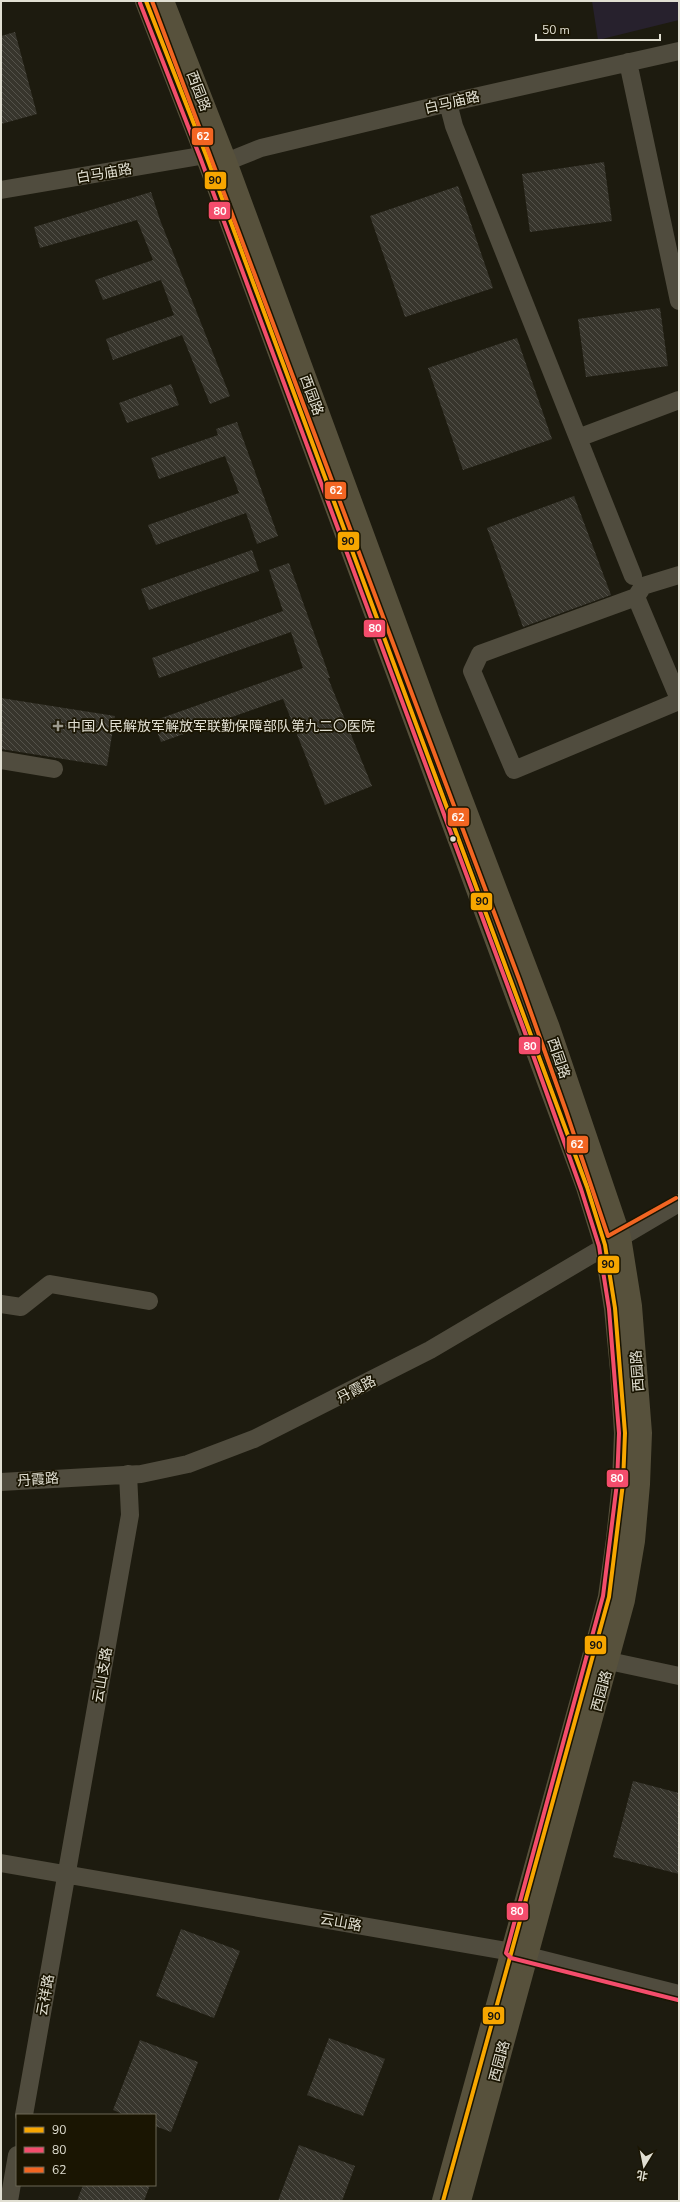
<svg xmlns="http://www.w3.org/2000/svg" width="680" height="2202" font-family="'Nunito Sans','Noto Sans SC',sans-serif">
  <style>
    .education { fill: #27212d }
    .building { fill: url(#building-back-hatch) }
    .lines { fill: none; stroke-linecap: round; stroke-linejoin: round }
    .minor { stroke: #504c3e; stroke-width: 18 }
    .major { stroke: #57513c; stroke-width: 22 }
    .bus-1-casing { stroke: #1a1502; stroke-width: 7 }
    .bus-2-casing { stroke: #1a1502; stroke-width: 7 }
    .bus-3-casing { stroke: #1a1502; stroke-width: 7 }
    .bus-1 { stroke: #f7a600; stroke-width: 4 }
    .bus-2 { stroke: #f44d6c; stroke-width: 4 }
    .bus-3 { stroke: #f26522; stroke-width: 4 }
    .poi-dot { fill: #9c9a8e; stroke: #1a1502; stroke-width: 1.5 }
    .bus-dot { fill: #e1dfd2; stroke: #1a1502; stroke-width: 1.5 }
    .labels { text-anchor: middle; stroke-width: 3.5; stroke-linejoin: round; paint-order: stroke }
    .street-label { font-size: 14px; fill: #e1dfd2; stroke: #1a1502 }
    .poi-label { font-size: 14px; fill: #e1dfd2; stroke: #1a1502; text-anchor: start }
    .line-badge { stroke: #1a1502; stroke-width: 1.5 }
    .badge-label { font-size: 11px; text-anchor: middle; font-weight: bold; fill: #fff }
    .pale-badge-label { font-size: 11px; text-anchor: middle; font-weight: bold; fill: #111 }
  </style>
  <defs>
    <pattern id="building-back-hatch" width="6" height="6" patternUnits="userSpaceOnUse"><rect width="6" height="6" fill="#37352c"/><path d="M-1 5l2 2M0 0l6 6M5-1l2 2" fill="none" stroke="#54524a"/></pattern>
  </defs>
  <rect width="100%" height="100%" fill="#1d1b0f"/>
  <!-- education -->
  <path class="education" d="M 592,1 L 679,1 L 679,20 L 598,40 Z"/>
  <!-- building -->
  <path class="building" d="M 15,32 L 37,114 L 1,124 L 1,36 Z
    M 604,162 L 612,221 L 530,232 L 522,174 Z
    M 458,186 L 493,288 L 405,317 L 370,216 Z
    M 151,192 L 160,220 L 230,396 L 210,404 L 182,335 L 113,360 L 106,339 L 174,315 L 161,280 L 103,300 L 95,280 L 153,260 L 137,220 L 40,248 L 34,227 Z
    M 660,308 L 668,366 L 586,377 L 578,319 Z
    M 517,338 L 552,439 L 463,470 L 428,368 Z
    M 171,384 L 179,405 L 127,423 L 119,403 Z
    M 237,422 L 278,536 L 257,544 L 246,513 L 156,545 L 148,525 L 239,493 L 225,456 L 159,479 L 151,458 L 218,435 L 216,429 Z
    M 574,496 L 611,595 L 523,627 L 487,528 Z
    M 252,550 L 259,571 L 149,610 L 141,589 Z
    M 289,563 L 330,678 L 328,678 L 372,786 L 325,805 L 283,699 L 161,742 L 153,721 L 303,668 L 291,632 L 159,678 L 152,658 L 283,611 L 269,570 Z
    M 1,698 L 115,716 L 107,766 L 1,749 Z
    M 633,1781 L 679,1793 L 679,1874 L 613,1857 Z
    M 181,1929 L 240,1951 L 214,2018 L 156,1996 Z
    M 329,2038 L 385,2059 L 363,2116 L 307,2095 Z
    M 140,2040 L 198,2062 L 171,2132 L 155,2126 L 155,2115 L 125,2115 L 113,2110 Z
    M 299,2145 L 355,2166 L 342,2201 L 278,2201 Z
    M 83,2185 L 150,2185 L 144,2201 L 77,2201 Z"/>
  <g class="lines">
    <!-- minor -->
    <path class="minor" d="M 628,62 L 679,301
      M 448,103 L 454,126 L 578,438 L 679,400
      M 226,162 L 261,148 L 448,103 L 679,51
      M 1,190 L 206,155
      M 578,438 L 633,576
      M 679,575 L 643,586 L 636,597 L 480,654 L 472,671 L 514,770 L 679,701
      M 636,597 L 679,699
      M 1,760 L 54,769
      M 1,1304 L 21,1307 L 50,1284 L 149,1301
      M 1,1482 L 141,1474 L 188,1464 L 254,1439 L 430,1350 L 679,1203
      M 609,1661 L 679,1676
      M 1,1863 L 512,1952 L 679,1994
      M 24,2115 L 130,1515 L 128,1474
      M 9,2201 L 17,2155"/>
    <!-- major -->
    <path class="major" d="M 146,1 L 206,155 L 587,1187 L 605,1245 L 615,1308 L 621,1370 L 625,1433 L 623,1483 L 617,1539 L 609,1597 L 593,1657 L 443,2201
      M 163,1 L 226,162 L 429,714 L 549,1028 L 620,1237 L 631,1306 L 641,1433 L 639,1484 L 634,1541 L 624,1600 L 460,2201"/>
    <defs>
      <path id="bus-1" d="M 146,1 L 206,155 L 587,1187 L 605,1245 L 615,1308 L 625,1433 L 623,1483 L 609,1597 L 443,2201"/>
      <path id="bus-2" d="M 140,3 L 200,157 L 524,1030 L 581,1189 L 599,1246 L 609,1309 L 619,1433 L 617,1483 L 603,1596 L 506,1953 L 511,1958 L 678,2000"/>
      <path id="bus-3" d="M 152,1 L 519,979 L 566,1111 L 608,1236 L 676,1198"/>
    </defs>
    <!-- bus-1 casing -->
    <use href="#bus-1" class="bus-1-casing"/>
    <!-- bus-2 casing -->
    <use href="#bus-2" class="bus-2-casing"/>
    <!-- bus-3 casing -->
    <use href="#bus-3" class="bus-3-casing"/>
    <!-- bus-1 -->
    <use href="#bus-1" class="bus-1"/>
    <!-- bus-2 -->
    <use href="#bus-2" class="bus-2"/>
    <!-- bus-3 -->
    <use href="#bus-3" class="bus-3"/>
  </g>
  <!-- markers -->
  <path class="poi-dot" d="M56 720h4v4h4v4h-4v4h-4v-4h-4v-4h4z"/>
  <circle class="bus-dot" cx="453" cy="839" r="3.5"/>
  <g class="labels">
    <!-- street labels -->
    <g class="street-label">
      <text transform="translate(199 91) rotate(69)" y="5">西园路</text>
      <text transform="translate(452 102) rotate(-13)" y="5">白马庙路</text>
      <text transform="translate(104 173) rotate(-10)" y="5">白马庙路</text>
      <text transform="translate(312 395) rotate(70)" y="5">西园路</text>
      <text transform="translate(559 1058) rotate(71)" y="5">西园路</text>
      <text transform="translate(637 1371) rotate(-94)" y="5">西园路</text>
      <text transform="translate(356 1389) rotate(-28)" y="5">丹霞路</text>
      <text transform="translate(38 1479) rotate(-4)" y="5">丹霞路</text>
      <text transform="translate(102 1675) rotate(-80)" y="5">云山支路</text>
      <text transform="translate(601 1691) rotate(-75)" y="5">西园路</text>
      <text transform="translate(341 1922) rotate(10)" y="5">云山路</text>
      <text transform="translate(45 1995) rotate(-80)" y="5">云祥路</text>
      <text transform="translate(499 2061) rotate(-75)" y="5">西园路</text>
    </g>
    <!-- poi labels -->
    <g class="poi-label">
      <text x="67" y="731">中国人民解放军解放军联勤保障部队第九二〇医院</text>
    </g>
  </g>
  <g class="line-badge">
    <rect x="191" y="127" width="23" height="19" rx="4" fill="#f26522"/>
    <rect x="204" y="171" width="23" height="19" rx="4" fill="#f7a600"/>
    <rect x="208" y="201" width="23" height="19" rx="4" fill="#f44d6c"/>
    <rect x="324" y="481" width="23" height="19" rx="4" fill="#f26522"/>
    <rect x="337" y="531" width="23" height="20" rx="4" fill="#f7a600"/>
    <rect x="363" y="619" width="23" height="19" rx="4" fill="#f44d6c"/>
    <rect x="447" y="807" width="23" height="20" rx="4" fill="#f26522"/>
    <rect x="470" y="892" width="23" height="19" rx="4" fill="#f7a600"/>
    <rect x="518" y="1036" width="23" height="19" rx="4" fill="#f44d6c"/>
    <rect x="566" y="1135" width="23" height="19" rx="4" fill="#f26522"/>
    <rect x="597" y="1255" width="23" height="19" rx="4" fill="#f7a600"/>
    <rect x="606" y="1469" width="23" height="19" rx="4" fill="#f44d6c"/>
    <rect x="584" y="1635" width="23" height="20" rx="4" fill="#f7a600"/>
    <rect x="506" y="1902" width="23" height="19" rx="4" fill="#f44d6c"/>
    <rect x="482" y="2006" width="23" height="19" rx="4" fill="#f7a600"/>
  </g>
  <g class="badge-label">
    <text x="203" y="140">62</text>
    <text x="220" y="215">80</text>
    <text x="336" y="494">62</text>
    <text x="375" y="632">80</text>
    <text x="458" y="821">62</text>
    <text x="530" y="1050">80</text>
    <text x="577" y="1148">62</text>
    <text x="617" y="1482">80</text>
    <text x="517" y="1915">80</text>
  </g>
  <g class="pale-badge-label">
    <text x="215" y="184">90</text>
    <text x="348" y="545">90</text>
    <text x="482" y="905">90</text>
    <text x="608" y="1268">90</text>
    <text x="596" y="1649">90</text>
    <text x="494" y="2020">90</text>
  </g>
  <!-- border -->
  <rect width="680" height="2202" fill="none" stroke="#e1dfd2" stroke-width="4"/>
  <!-- legend -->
  <rect x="16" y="2114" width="140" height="72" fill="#1a1502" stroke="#6a6655"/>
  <rect x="24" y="2127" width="20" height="6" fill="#f7a600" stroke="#6a6655"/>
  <text x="52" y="2134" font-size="12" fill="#e1dfd2">90</text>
  <rect x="24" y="2147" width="20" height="6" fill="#f44d6c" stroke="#6a6655"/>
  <text x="52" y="2154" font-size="12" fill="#e1dfd2">80</text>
  <rect x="24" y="2167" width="20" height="6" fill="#f26522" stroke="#6a6655"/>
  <text x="52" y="2174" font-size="12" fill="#e1dfd2">62</text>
  <!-- north arrow -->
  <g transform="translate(644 2166) rotate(190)" stroke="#1a1502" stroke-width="3" paint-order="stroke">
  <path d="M0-3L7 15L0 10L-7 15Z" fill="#e1dfd2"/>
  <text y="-6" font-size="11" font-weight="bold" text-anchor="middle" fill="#e1dfd2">北</text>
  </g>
  <!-- scale -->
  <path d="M536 34v6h124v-6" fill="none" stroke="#e1dfd2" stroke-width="2"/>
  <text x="542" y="34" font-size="12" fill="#e1dfd2" stroke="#1a1502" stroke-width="3" paint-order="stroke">50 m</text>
</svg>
